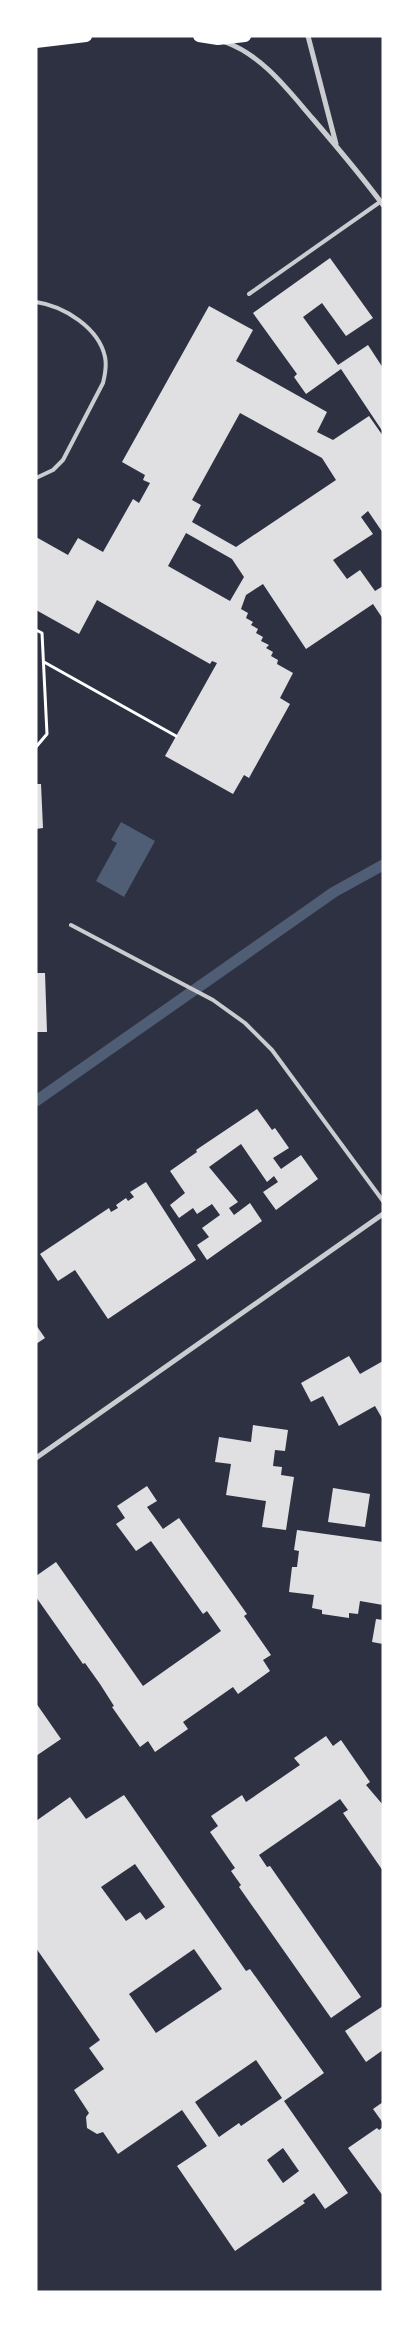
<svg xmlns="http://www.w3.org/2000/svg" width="419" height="2328" font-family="Helvetica,sans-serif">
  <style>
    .water { fill: #4f5d75 }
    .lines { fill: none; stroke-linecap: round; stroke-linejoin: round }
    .stream { stroke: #4f5d75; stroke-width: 11 }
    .building { fill: #e0e0e3; fill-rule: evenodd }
    .path { stroke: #fff; stroke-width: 3 }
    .service { stroke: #caccd0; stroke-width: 4 }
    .minor { stroke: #caccd0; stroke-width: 5 }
    .primary { stroke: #fff; stroke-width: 12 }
  </style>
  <rect width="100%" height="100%" fill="#2d3142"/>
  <!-- water -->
  <path class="water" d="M 121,822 L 155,841 L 124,897 L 96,881 L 117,843 L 111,840 Z"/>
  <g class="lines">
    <!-- stream -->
    <path class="stream" d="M 36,1101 L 334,892 L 383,865"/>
  </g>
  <!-- building -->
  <path class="building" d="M 330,258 L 373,318 L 346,336 L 322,303 L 303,317 L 338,365 L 368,345 L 383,368 L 383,432 L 341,369 L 306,394 L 294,377 L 297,374 L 253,313 Z
    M 209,306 L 253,330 L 236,361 L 327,412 L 317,432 L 333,440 L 369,416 L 383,436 L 383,533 L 368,511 L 361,517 L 373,534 L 333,560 L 347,579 L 360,570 L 375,591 L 383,586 L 383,619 L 373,604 L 306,649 L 263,584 L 246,595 L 241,609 L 248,613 L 246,618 L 253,622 L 251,625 L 258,629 L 256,633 L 263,637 L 261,641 L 269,645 L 266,648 L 273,652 L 271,656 L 278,660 L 277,664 L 293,673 L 280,698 L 290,704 L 249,778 L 244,775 L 233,794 L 165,756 L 217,663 L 212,661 L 210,664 L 97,600 L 79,634 L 36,610 L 36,537 L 68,555 L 78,538 L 103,552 L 133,499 L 139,503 L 150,483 L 143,480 L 145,475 L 122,462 ZM 240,413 L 322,458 L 336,480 L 236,547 L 192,522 L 201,505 L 192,500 ZM 186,533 L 232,559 L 244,577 L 230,601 L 168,566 Z
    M 36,784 L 41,784 L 43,828 L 36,829 Z
    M 36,973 L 45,973 L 47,1032 L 36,1032 Z
    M 257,1109 L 272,1130 L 275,1128 L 289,1148 L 273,1158 L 281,1169 L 301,1155 L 318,1179 L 276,1210 L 263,1192 L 278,1182 L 274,1176 L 267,1182 L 241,1144 L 209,1167 L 238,1202 L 229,1208 L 234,1215 L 250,1203 L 262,1221 L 207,1260 L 197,1245 L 209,1237 L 202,1228 L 220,1215 L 212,1204 L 197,1214 L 193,1208 L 179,1218 L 170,1205 L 185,1193 L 170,1171 L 197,1152 L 196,1150 Z
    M 146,1182 L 196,1260 L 108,1319 L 75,1270 L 58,1281 L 40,1254 L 109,1208 L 111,1212 L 118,1208 L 116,1205 L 126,1198 L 128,1201 L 134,1197 L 130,1192 Z
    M 36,1325 L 45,1338 L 36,1344 Z
    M 349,1356 L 360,1374 L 383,1361 L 383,1420 L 375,1406 L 339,1426 L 323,1396 L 311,1402 L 301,1383 Z
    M 253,1425 L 288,1430 L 285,1451 L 275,1450 L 273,1466 L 282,1467 L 281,1475 L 294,1477 L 286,1530 L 262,1527 L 266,1501 L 226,1495 L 231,1464 L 215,1462 L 219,1437 L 251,1442 Z
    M 147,1486 L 157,1501 L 147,1507 L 163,1529 L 179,1518 L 247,1614 L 244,1616 L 271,1655 L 263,1660 L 270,1671 L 238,1694 L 233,1687 L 183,1722 L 188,1729 L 155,1752 L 148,1741 L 140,1747 L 112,1707 L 114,1706 L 100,1684 L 85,1663 L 83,1664 L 36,1597 L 36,1576 L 56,1562 L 143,1686 L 221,1631 L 207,1611 L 203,1614 L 151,1541 L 136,1551 L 116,1524 L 125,1518 L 117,1506 Z
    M 333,1488 L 370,1494 L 365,1527 L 328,1522 Z
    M 297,1530 L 383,1542 L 383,1605 L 360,1601 L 358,1614 L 349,1613 L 349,1618 L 322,1614 L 322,1610 L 312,1608 L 314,1595 L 289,1592 L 292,1567 L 297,1567 L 299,1551 L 294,1550 Z
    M 376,1619 L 383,1620 L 383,1644 L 372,1642 Z
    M 36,1703 L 61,1739 L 36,1756 Z
    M 326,1736 L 333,1746 L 341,1740 L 370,1782 L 366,1785 L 383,1805 L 383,1871 L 343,1813 L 348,1810 L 340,1799 L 259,1855 L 267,1867 L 270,1866 L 361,1997 L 331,2018 L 239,1887 L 241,1885 L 231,1871 L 235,1868 L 210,1832 L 218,1826 L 211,1816 L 242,1795 L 246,1802 L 300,1765 L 294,1758 Z
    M 124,1795 L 246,1971 L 250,1969 L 324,2073 L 284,2101 L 348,2193 L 325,2209 L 314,2193 L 303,2201 L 305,2203 L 235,2251 L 177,2166 L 207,2146 L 182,2110 L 118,2154 L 103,2132 L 97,2134 L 87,2128 L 86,2117 L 89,2113 L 74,2090 L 104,2069 L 89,2048 L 100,2040 L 36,1948 L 36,1821 L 70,1797 L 86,1819 ZM 135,1864 L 165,1907 L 146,1920 L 140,1912 L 126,1921 L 101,1887 ZM 194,1949 L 222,1989 L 156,2033 L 129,1994 ZM 256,2060 L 282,2098 L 241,2126 L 239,2123 L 219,2137 L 195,2102 ZM 283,2148 L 299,2171 L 283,2183 L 267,2160 Z
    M 383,2006 L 383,2050 L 366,2062 L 345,2031 Z
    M 383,2102 L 383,2123 L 373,2109 Z
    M 383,2127 L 383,2196 L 348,2148 L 377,2128 L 379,2130 Z"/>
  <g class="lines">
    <!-- path -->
    <path class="path" d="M 36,630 L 42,633 L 47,734 L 36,747
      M 44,662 L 176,736"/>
    <!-- service -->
    <path class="service" d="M 249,294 L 380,202
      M 36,302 C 64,306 99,328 105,357 C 107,366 105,375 103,383 L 63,460 L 53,470 L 36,478
      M 71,925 L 213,1000 L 245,1023 L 272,1050 L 383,1201"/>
    <!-- minor -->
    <path class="minor" d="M 308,36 L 336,144
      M 225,42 C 262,55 288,90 313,119 C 337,147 361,175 383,205
      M 36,1458 L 383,1214"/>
    <!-- primary -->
    <path class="primary" d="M 199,36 L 218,39 L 245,36
      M 36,42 L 86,36"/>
  </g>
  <!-- border -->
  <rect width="419" height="2328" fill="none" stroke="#ffffff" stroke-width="75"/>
</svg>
